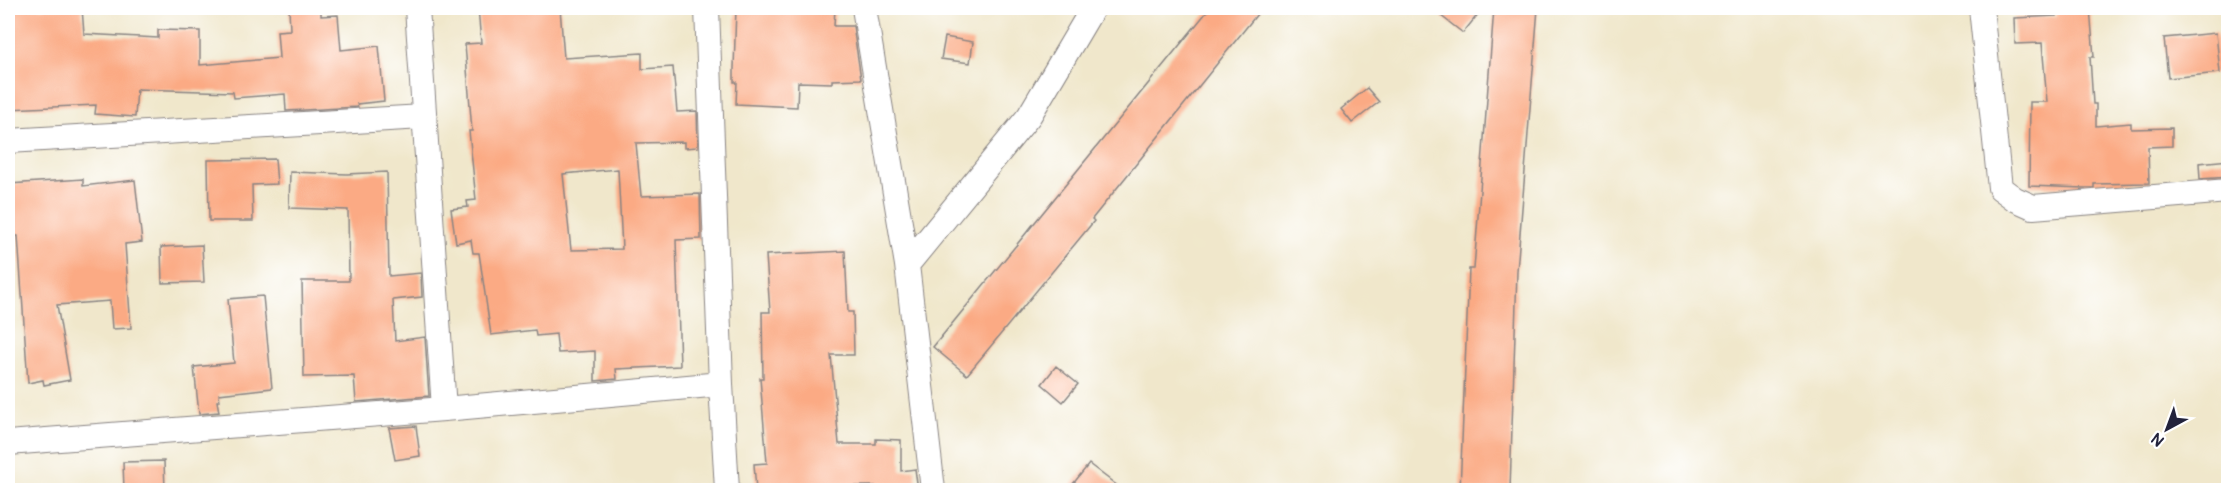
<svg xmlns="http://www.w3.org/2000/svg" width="2236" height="498" font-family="Pangolin,sans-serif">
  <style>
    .building { fill: #fbaa84; fill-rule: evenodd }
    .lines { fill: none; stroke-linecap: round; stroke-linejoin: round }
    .minor-casing { stroke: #898483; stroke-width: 26 }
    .minor { stroke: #fff; stroke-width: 24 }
  </style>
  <rect width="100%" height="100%" fill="#fff"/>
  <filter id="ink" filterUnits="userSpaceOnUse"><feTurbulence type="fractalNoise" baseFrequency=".0167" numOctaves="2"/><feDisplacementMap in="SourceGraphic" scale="12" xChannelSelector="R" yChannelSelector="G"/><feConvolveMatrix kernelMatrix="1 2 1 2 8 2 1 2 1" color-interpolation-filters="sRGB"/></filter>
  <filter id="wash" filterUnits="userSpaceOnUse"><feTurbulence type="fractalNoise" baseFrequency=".008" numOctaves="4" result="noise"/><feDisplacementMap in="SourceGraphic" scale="24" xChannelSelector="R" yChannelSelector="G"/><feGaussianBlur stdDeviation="1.35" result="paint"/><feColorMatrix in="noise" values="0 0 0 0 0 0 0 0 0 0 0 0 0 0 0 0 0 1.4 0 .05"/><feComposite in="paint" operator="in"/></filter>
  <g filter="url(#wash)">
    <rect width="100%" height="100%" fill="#f0e7cb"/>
    <g id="blocks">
      <!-- building -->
      <path class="building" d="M 8,8 L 82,8 L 84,34 L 158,38 L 158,30 L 200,31 L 200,65 L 279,58 L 277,31 L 290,30 L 289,8 L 321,8 L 321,16 L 338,15 L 341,50 L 379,46 L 384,101 L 357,104 L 358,107 L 286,111 L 285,94 L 234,98 L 233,92 L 137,89 L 135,117 L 95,114 L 96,105 L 8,109 Z
        M 478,8 L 560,8 L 564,58 L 642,53 L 642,69 L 673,67 L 677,112 L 697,111 L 698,147 L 684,148 L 684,142 L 636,143 L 641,196 L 700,194 L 701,239 L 676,240 L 680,366 L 616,369 L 617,379 L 595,381 L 595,351 L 558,353 L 556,334 L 536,336 L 535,330 L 491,335 L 479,253 L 473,253 L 471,240 L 456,243 L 451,209 L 468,207 L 467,201 L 476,200 L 469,131 L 472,131 L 465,44 L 481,43 ZM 618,169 L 622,249 L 571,250 L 563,174 Z
        M 736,8 L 835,8 L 834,26 L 853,26 L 861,79 L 832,80 L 832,83 L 798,82 L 797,107 L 736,104 L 737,82 L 734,82 L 734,68 Z
        M 1210,8 L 1262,8 L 1092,219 L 1094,221 L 967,375 L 933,347 Z
        M 1431,8 L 1483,8 L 1463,33 Z
        M 1494,8 L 1538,8 L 1517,271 L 1510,490 L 1460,490 L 1469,269 L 1474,269 Z
        M 2056,8 L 2090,8 L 2094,57 L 2090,57 L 2093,104 L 2096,104 L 2096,126 L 2131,123 L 2131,129 L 2172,128 L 2172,146 L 2148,147 L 2149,183 L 2094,184 L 2094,188 L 2085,188 L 2029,186 L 2030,102 L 2047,102 L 2042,43 L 2015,44 L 2014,18 L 2056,16 Z
        M 2216,33 L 2220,73 L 2168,78 L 2164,38 Z
        M 945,37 L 973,42 L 970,63 L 941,59 Z
        M 1367,88 L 1379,102 L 1352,123 L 1341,109 Z
        M 275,159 L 277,184 L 252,185 L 253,221 L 209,221 L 208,160 Z
        M 2229,160 L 2229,177 L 2200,179 L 2199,163 Z
        M 290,172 L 347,174 L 387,172 L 389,276 L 421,273 L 422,297 L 393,300 L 395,341 L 425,337 L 429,396 L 356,402 L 354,376 L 304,377 L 302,281 L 349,281 L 348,210 L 289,208 Z
        M 83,179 L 83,186 L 135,180 L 142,242 L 125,244 L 131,328 L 112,329 L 110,301 L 57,305 L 70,380 L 44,385 L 43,380 L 28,383 L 18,236 L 12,236 L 9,184 Z
        M 202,245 L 204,282 L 162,283 L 161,247 Z
        M 845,251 L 848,312 L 853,312 L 854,355 L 831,355 L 839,444 L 876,444 L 876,439 L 901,440 L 901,471 L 915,469 L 918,490 L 875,490 L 875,486 L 781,487 L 781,490 L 756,490 L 754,464 L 767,463 L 760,378 L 763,378 L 762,312 L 770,312 L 766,255 Z
        M 263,296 L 272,388 L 219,394 L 220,401 L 217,401 L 219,412 L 199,414 L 194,367 L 234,363 L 228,299 Z
        M 1056,366 L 1078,384 L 1063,402 L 1042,384 Z
        M 416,426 L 420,456 L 395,460 L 389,428 Z
        M 164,461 L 165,490 L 124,490 L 123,462 Z
        M 1089,464 L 1123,490 L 1068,490 Z"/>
    </g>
  </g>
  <g filter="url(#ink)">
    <use href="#blocks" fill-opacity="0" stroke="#898483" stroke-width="1.5"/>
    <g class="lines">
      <defs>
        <path id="minor" d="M 417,8 L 444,409
          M 707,8 L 721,384 L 727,490
          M 864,8 L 907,265 L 933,490
          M 1981,8 L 2000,188 L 2015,199 L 2033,207 L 2228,191
          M 8,141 L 423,117
          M 907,265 L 1029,116 L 1093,8
          M 8,443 L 444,409 L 721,384"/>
      </defs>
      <!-- minor casing -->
      <use href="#minor" class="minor-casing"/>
      <!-- minor -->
      <use href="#minor" class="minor"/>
    </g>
  </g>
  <!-- margin -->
  <rect width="2236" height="498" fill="none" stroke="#fff" stroke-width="30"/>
  <!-- north arrow -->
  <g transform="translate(2167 429) rotate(221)" stroke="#ffffff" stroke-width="4.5" paint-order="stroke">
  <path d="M0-4.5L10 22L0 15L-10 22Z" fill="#22223b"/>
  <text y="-9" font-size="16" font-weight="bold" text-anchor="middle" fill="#22223b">N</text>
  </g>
</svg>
